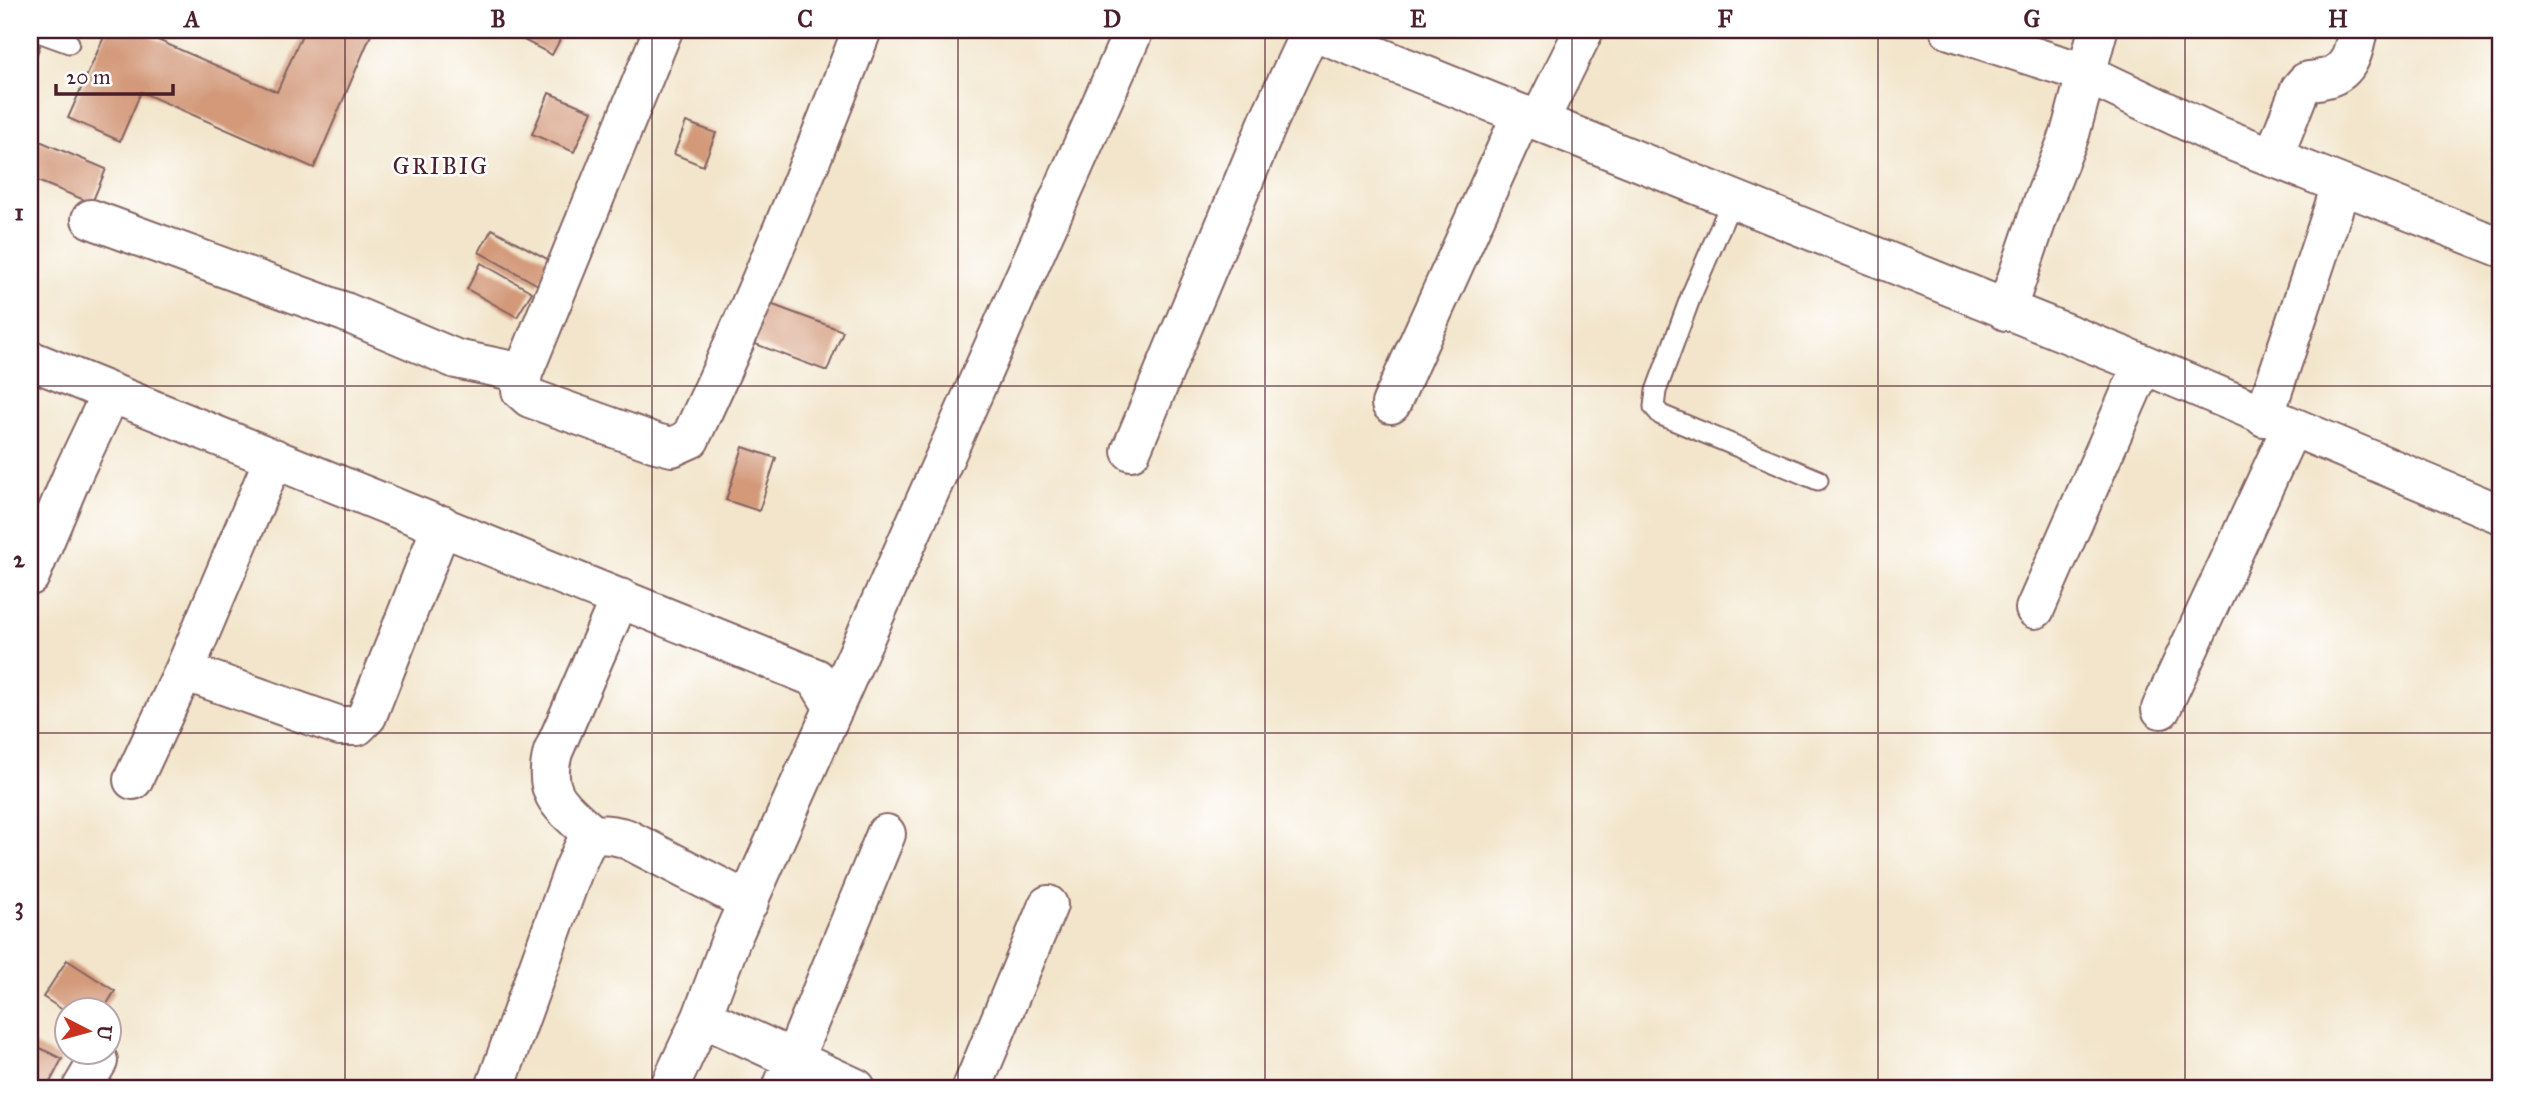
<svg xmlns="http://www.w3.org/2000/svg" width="2530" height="1118" font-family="'IM FELL Great Primer',serif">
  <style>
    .building { fill: #d39979 }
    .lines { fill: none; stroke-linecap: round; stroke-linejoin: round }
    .lane-casing { stroke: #856463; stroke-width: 23 }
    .street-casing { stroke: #856463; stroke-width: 42 }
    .lane { stroke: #fff; stroke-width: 19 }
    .street { stroke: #fff; stroke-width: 38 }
    .grid { fill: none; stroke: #4a1f2b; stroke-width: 2; stroke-opacity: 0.55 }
    .labels { text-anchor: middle; stroke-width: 5; stroke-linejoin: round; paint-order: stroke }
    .quarter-label { font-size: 23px; letter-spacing: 2px; fill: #4a1f2b; stroke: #fff }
    .neatline { fill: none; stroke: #4a1f2b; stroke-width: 2.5 }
    .grid-label { font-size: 23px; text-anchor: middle; font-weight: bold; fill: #4a1f2b }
  </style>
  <rect width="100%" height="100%" fill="#fff"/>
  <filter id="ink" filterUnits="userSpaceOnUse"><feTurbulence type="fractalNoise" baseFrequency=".0143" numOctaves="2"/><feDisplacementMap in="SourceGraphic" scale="14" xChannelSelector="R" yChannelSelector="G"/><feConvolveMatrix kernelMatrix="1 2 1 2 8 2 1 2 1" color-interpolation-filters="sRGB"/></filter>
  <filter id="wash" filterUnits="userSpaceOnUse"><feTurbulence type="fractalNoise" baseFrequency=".00686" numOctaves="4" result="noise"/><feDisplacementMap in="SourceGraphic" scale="28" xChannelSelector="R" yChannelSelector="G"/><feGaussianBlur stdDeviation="1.57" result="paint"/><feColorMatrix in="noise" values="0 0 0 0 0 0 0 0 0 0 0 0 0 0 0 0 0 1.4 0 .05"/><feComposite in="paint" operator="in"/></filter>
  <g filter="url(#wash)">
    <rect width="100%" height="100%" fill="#f2e5cb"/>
    <g id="blocks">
      <!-- building -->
      <path class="building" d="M 107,30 L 135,30 L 277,92 L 304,30 L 373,30 L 314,168 L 141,92 L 120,141 L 68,118 Z
        M 505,30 L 565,30 L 552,55 Z
        M 30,42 L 40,46 L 30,72 Z
        M 549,93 L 592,111 L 574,152 L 532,134 Z
        M 686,122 L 716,133 L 703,166 L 674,154 Z
        M 30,137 L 106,169 L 92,203 L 30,178 Z
        M 492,229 L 551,261 L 538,285 L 479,252 Z
        M 481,263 L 532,292 L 517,317 L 467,289 Z
        M 765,302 L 843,331 L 827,371 L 750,342 Z
        M 743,447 L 776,458 L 759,511 L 726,500 Z
        M 67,960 L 115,991 L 103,1010 L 66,1010 L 66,1012 L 43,997 Z
        M 30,1043 L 62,1059 L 47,1088 L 30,1088 Z"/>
    </g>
  </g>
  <g filter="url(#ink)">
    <use href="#blocks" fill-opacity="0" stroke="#856463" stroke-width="2"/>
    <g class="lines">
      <defs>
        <path id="lane" d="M 33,30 L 69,43
          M 1732,200 L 1691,296 L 1656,391 L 1654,407 L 1661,415 L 1818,480"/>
        <path id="street" d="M 663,30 L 523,373 L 521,390 L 530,398 L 656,443 L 672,447 L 690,439 C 753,306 809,168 862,30
          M 1312,30 L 2143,364 L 2500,514
          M 1950,30 L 2085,73 L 2214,134 L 2500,247
          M 1539,121 L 1584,30
          M 2273,158 L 2300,89 L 2306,82 C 2311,80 2316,81 2322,79 C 2349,74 2353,54 2358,30
          M 91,219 L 345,312 L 456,359 L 523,373
          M 2006,311 L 2043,202 L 2070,134 L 2098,30
          M 30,360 L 816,678 L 834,708
          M 1391,404 L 1522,114
          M 2264,417 L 2341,186
          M 1131,451 L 1270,118 L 1311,30
          M 30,576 L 75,469 L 111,393
          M 2035,609 L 2143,364
          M 184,671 L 340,726 L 357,726 L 367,716 L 442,525
          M 2161,709 L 2291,428
          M 133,780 L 184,671 L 274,458
          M 593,835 C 563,807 541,796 553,752 L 620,598
          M 82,1088 L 98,1061
          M 495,1088 L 573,871 C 588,839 586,828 625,838 L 749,902
          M 669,1088 L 702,1017
          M 782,1088 L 886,834
          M 856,1088 L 702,1017 L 730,942 L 1134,30
          M 972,1088 L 1048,905"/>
      </defs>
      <!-- lane casing -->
      <use href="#lane" class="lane-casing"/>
      <!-- street casing -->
      <use href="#street" class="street-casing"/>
      <!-- lane -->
      <use href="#lane" class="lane"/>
      <!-- street -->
      <use href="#street" class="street"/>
    </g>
  </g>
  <!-- grid -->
  <path class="grid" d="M 345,30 L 345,1088M 652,30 L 652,1088M 958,30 L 958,1088M 1265,30 L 1265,1088M 1572,30 L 1572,1088M 1878,30 L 1878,1088M 2185,30 L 2185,1088M 30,386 L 2500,386M 30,733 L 2500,733"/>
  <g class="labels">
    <!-- quarter labels -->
    <g class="quarter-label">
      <text x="441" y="174">GRIBIG</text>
    </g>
  </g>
  <!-- margin -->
  <rect width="2530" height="1118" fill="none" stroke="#fff" stroke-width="77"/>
  <!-- north arrow -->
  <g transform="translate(88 1031) rotate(96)"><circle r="33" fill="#ffffff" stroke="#b7a5aa" stroke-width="2"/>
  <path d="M0-5L12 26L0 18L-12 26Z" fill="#c8321e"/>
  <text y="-10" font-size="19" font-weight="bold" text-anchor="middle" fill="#4a1f2b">U</text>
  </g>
  <!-- scale -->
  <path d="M56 84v10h117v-10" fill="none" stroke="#4a1f2b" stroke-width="3.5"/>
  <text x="66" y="84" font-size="21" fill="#4a1f2b" stroke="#ffffff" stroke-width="5" paint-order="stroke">20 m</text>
  <rect x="38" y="38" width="2454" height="1042" class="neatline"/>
  <g class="grid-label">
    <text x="192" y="27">A</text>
    <text x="498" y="27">B</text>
    <text x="805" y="27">C</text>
    <text x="1112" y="27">D</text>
    <text x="1418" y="27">E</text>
    <text x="1725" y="27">F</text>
    <text x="2032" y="27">G</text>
    <text x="2338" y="27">H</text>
    <text x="19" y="220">1</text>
    <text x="19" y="567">2</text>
    <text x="19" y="914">3</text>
  </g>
</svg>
